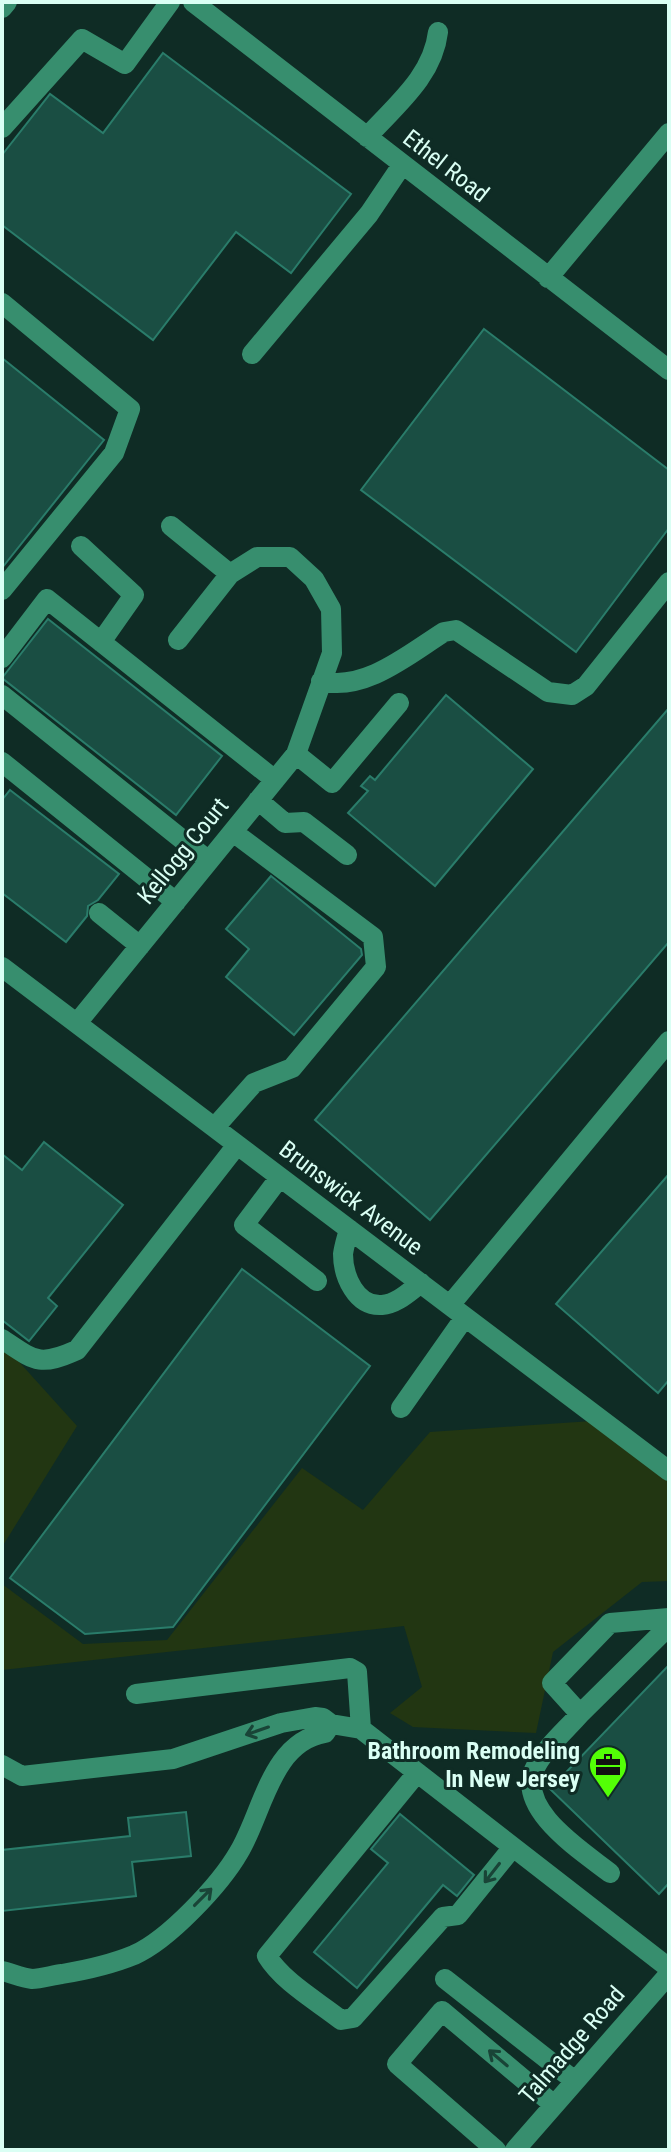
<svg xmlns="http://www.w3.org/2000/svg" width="671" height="2152" font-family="'Roboto Condensed',sans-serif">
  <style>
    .green { fill: #223612 }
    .building { fill: #1a4e43; stroke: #2a7c6a; stroke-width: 2 }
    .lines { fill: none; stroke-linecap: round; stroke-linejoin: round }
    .minor { stroke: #378e6e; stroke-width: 20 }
    .oneway { stroke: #194437 }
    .labels { text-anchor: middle; stroke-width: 6; stroke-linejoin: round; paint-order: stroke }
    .street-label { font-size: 24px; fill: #dafff4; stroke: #0f2c25 }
    .poi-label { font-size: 24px; font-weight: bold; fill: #dafff4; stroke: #0f2c25; text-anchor: end }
  </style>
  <rect width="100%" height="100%" fill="#0f2c25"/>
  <!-- green -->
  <path class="green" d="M 2,1343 L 77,1426 L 2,1547 Z
    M 592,1421 L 669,1474 L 669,1581 L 642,1582 L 553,1652 L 536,1733 L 413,1727 L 390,1713 L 422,1687 L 404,1626 L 2,1670 L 2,1584 L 83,1644 L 167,1640 L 302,1468 L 363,1510 L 430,1432 Z"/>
  <!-- building -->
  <path class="building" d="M 163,53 L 351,194 L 291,273 L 236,232 L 153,340 L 2,225 L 2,155 L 50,94 L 103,133 Z
    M 484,329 L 669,470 L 669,528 L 576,652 L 361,490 Z
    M 2,358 L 104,440 L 2,568 Z
    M 48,619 L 222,756 L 176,815 L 2,678 Z
    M 446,695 L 533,769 L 435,886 L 348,813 L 368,791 L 361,786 L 370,776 L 375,780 Z
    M 669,708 L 669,942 L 430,1220 L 315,1120 Z
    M 10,790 L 119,874 L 98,900 L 88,906 L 87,916 L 66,942 L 2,893 L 2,800 Z
    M 271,876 L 361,949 L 362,955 L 294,1035 L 226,977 L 249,949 L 226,929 Z
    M 44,1142 L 123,1205 L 48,1298 L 57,1306 L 29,1341 L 2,1320 L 2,1154 L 22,1170 Z
    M 669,1174 L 669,1380 L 658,1393 L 556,1304 Z
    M 242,1269 L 370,1366 L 173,1627 L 85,1634 L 10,1578 Z
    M 669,1665 L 669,1883 L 659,1894 L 550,1789 Z
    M 186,1812 L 191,1856 L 132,1862 L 136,1896 L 2,1911 L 2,1850 L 130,1836 L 128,1818 Z
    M 400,1814 L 474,1875 L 457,1896 L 443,1885 L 357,1988 L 314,1952 L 388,1863 L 371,1849 Z"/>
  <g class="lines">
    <!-- minor -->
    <path class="minor" d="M 193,2 L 669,370
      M 2,8 L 7,2
      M 2,128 L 82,39 L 125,64 L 170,2
      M 367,137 C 396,105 433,76 438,32
      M 548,278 L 669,133
      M 2,303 L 130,409 L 114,453 L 2,590
      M 252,354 L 369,214 L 402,165
      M 81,546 L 134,595 L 101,642
      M 178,640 L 230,574
      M 2,658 L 47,599 L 275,780
      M 321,681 C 365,692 409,654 444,632 L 456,630 L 548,692 L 572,695 L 586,686 L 669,582
      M 2,695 L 209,861
      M 296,754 L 332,783 L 399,703
      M 2,762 L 176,902
      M 258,800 L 285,823 L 304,822 L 347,855
      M 99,913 L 140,946
      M 2,967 L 669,1471
      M 77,1023 L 296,754 L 332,653 L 331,609 L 314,579 L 290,557 L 257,557 L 230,574 L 171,526
      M 215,1127 L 254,1083 L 292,1068 L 376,967 L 373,937 L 233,832
      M 280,1177 L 244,1225 L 317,1281
      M 349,1229 C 347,1237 344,1246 343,1254 C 343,1276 356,1307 382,1305 C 397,1304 409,1292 421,1283
      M 450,1305 L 669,1041
      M 2,1339 C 35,1361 39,1367 77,1350 L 237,1145
      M 401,1408 L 465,1317
      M 669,1618 L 610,1623 L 552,1683 L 580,1714 L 669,1626
      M 136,1694 L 350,1668 L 357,1672 L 361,1729 L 669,1968
      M 580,1714 C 566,1730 546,1747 536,1766 C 513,1808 582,1851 610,1873
      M 2,1765 L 22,1776 L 173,1759 L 281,1723 L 315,1717 L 323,1718 L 331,1724 L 361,1729
      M 417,1773 L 267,1956 C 283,1982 317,2001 341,2020 L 353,2018 L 443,1917 L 458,1915 L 513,1847
      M 2,1971 C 11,1973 22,1978 32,1979 C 41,1979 53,1975 62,1974 C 86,1970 112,1964 134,1955 C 168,1940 220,1885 239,1852 C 263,1812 271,1742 325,1733 L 331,1724
      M 445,1979 L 575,2081
      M 496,2150 L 397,2064 L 442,2011 L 554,2105
      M 515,2150 L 669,1974"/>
  </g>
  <!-- one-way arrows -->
  <defs><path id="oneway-shaft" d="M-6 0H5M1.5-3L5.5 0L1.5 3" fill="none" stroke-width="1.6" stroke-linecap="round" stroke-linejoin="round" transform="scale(2)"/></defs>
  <g class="oneway">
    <use href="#oneway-shaft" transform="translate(257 1731) rotate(161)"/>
    <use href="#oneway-shaft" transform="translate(492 1873) rotate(128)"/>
    <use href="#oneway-shaft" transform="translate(203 1897) rotate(-45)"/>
    <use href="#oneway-shaft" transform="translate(498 2058) rotate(-140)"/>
  </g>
  <!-- icons -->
  <defs>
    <symbol id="office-pin" viewBox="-11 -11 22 30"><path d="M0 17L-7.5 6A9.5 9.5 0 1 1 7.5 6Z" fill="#53ff06" stroke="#0f2c25"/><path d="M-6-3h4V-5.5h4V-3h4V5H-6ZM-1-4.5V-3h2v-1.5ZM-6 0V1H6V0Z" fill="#111"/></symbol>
  </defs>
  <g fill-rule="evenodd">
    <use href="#office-pin" x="586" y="1743" width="44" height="60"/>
  </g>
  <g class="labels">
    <!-- street labels -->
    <g class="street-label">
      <text transform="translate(446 166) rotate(38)" y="8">Ethel Road</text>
      <text transform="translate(183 851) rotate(-51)" y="8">Kellogg Court</text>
      <text transform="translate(351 1198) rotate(37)" y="8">Brunswick Avenue</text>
      <text transform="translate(572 2045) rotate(-49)" y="8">Talmadge Road</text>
    </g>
    <!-- poi labels -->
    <g class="poi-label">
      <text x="580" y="1759">Bathroom Remodeling<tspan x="580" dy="28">In New Jersey</tspan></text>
    </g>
  </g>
  <!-- border -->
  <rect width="671" height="2152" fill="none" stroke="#dafff4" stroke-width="8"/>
</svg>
